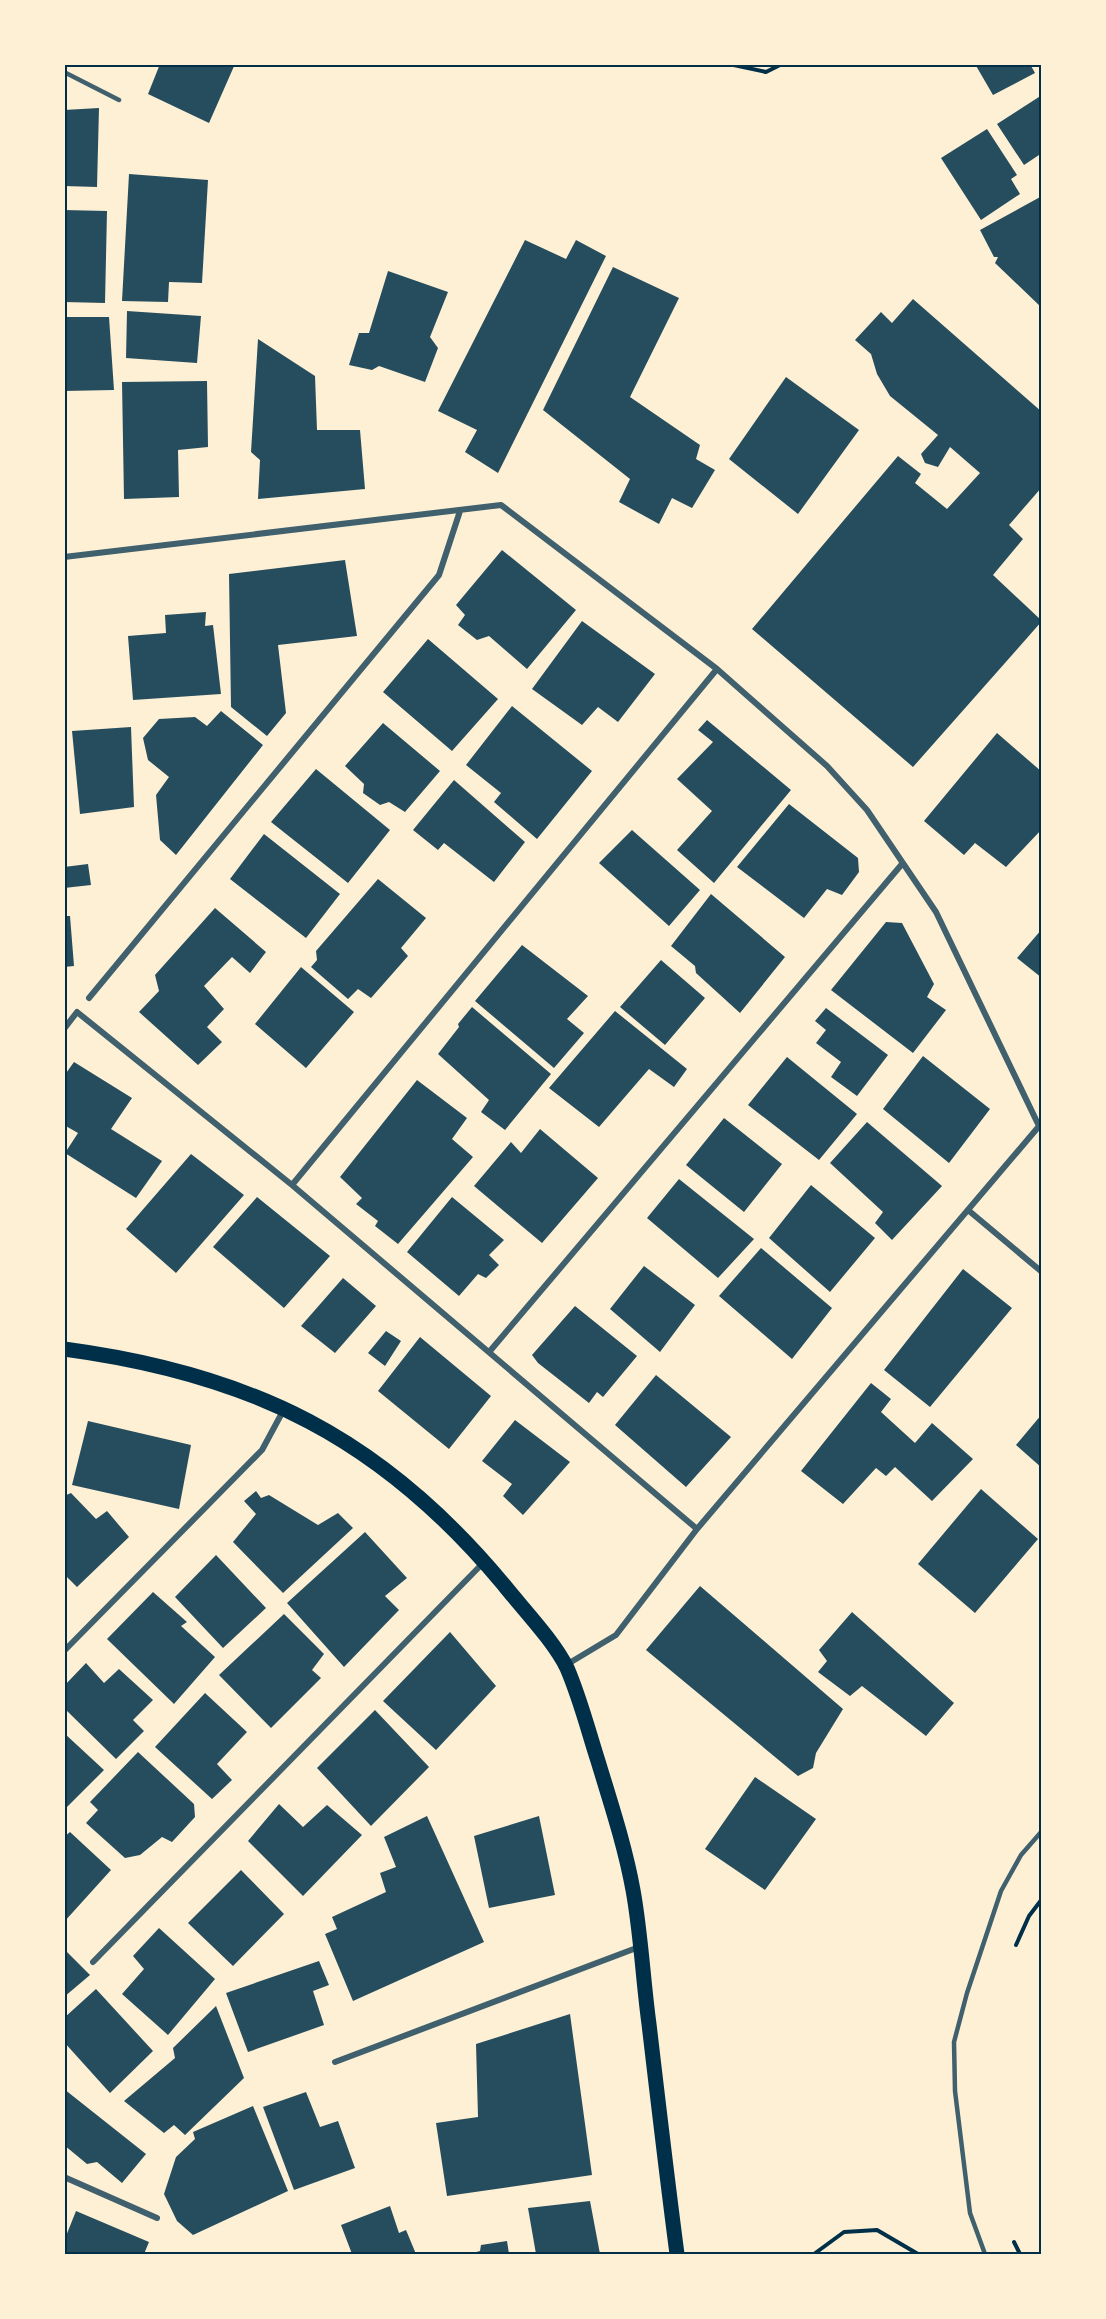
<svg xmlns="http://www.w3.org/2000/svg" width="1106" height="2319" font-family="Bitter,serif">
  <style>
    .building { fill: #264d5e }
    .lines { fill: none; stroke-linecap: round; stroke-linejoin: round }
    .path { stroke: #003049; stroke-width: 4 }
    .service { stroke: #3f606c; stroke-width: 4.5 }
    .minor { stroke: #3f606c; stroke-width: 6 }
    .primary { stroke: #003049; stroke-width: 15 }
    .neatline { fill: none; stroke: #003049; stroke-width: 2 }
  </style>
  <rect width="100%" height="100%" fill="#fdf0d5"/>
  <!-- building -->
  <path class="building" d="M 160,64 L 235,64 L 209,123 L 148,94 Z
    M 975,64 L 1030,64 L 1035,73 L 993,95 Z
    M 1042,95 L 1042,153 L 1024,165 L 997,124 Z
    M 99,108 L 97,187 L 64,186 L 64,110 Z
    M 987,129 L 1017,175 L 1011,179 L 1020,194 L 981,220 L 941,158 Z
    M 129,174 L 208,180 L 202,283 L 169,282 L 168,302 L 122,301 Z
    M 1042,196 L 1042,308 L 995,263 L 998,257 L 994,257 L 980,230 Z
    M 64,210 L 107,211 L 105,303 L 64,302 Z
    M 525,240 L 566,259 L 576,240 L 606,256 L 498,473 L 465,452 L 477,430 L 438,411 Z
    M 613,267 L 679,298 L 630,397 L 700,445 L 696,459 L 715,470 L 692,508 L 672,498 L 659,524 L 619,502 L 630,479 L 543,410 Z
    M 388,271 L 448,292 L 430,337 L 438,348 L 425,382 L 379,366 L 372,370 L 349,365 L 359,333 L 369,333 Z
    M 913,299 L 1042,412 L 1042,487 L 1009,525 L 1023,539 L 993,575 L 1042,621 L 913,767 L 752,629 L 898,456 L 921,474 L 915,483 L 947,509 L 980,473 L 950,447 L 938,467 L 925,463 L 921,454 L 938,435 L 890,396 L 877,374 L 871,354 L 855,340 L 881,312 L 892,323 Z
    M 127,311 L 201,316 L 197,363 L 126,358 Z
    M 64,317 L 109,317 L 114,390 L 64,391 Z
    M 258,339 L 315,376 L 317,430 L 360,430 L 365,489 L 258,499 L 260,460 L 251,452 Z
    M 786,377 L 859,430 L 798,514 L 729,459 Z
    M 207,381 L 208,447 L 178,450 L 179,497 L 124,499 L 122,382 Z
    M 502,550 L 576,610 L 527,669 L 489,636 L 477,640 L 458,625 L 465,615 L 456,605 Z
    M 345,560 L 357,636 L 278,645 L 286,713 L 267,736 L 231,707 L 229,574 Z
    M 206,612 L 205,626 L 213,625 L 221,694 L 133,700 L 128,636 L 166,633 L 165,615 Z
    M 582,621 L 655,674 L 618,722 L 598,707 L 582,725 L 532,689 Z
    M 428,639 L 498,699 L 452,751 L 383,692 Z
    M 512,706 L 592,771 L 537,839 L 494,802 L 501,793 L 466,765 Z
    M 221,711 L 263,745 L 176,855 L 160,840 L 156,795 L 169,777 L 148,760 L 143,738 L 159,719 L 195,717 L 207,726 Z
    M 707,720 L 791,790 L 714,883 L 677,850 L 712,811 L 677,779 L 713,742 L 698,730 Z
    M 383,723 L 440,771 L 405,812 L 389,802 L 380,805 L 363,793 L 364,784 L 345,766 Z
    M 131,727 L 134,807 L 80,814 L 72,731 Z
    M 997,733 L 1042,772 L 1042,829 L 1006,867 L 975,843 L 964,855 L 924,821 Z
    M 316,769 L 390,830 L 348,883 L 271,822 Z
    M 454,780 L 525,842 L 494,882 L 444,843 L 438,850 L 413,830 Z
    M 789,804 L 858,858 L 859,872 L 842,895 L 827,889 L 804,918 L 737,867 Z
    M 632,830 L 700,890 L 669,926 L 599,863 Z
    M 264,834 L 340,894 L 306,938 L 230,879 Z
    M 88,864 L 91,885 L 64,888 L 64,867 Z
    M 378,879 L 426,918 L 401,948 L 408,956 L 371,998 L 358,989 L 348,999 L 311,967 L 317,960 L 316,951 Z
    M 711,894 L 785,957 L 740,1013 L 696,973 L 695,966 L 671,946 Z
    M 215,908 L 266,952 L 250,973 L 232,957 L 204,986 L 224,1009 L 207,1027 L 222,1042 L 198,1065 L 139,1012 L 159,991 L 155,975 Z
    M 64,916 L 70,916 L 74,966 L 64,967 Z
    M 886,922 L 902,923 L 934,984 L 927,997 L 946,1010 L 913,1053 L 831,990 Z
    M 1042,929 L 1042,978 L 1017,958 Z
    M 522,945 L 588,996 L 567,1019 L 584,1033 L 554,1068 L 475,1001 Z
    M 661,960 L 705,998 L 665,1045 L 620,1007 Z
    M 301,967 L 354,1012 L 306,1068 L 255,1024 Z
    M 472,1007 L 551,1074 L 505,1130 L 481,1112 L 489,1100 L 438,1054 L 459,1027 L 458,1024 Z
    M 826,1008 L 888,1055 L 857,1096 L 831,1077 L 841,1062 L 816,1043 L 826,1030 L 815,1021 Z
    M 615,1011 L 687,1069 L 674,1087 L 649,1069 L 599,1127 L 549,1088 Z
    M 923,1056 L 990,1109 L 949,1163 L 883,1109 Z
    M 787,1057 L 857,1114 L 819,1160 L 748,1105 Z
    M 74,1062 L 132,1098 L 111,1129 L 162,1161 L 136,1198 L 65,1153 L 78,1133 L 64,1125 L 64,1076 Z
    M 417,1080 L 467,1118 L 452,1139 L 473,1157 L 398,1244 L 375,1226 L 378,1221 L 356,1204 L 362,1198 L 340,1177 Z
    M 724,1118 L 782,1164 L 744,1212 L 686,1165 Z
    M 867,1122 L 942,1186 L 892,1240 L 875,1223 L 883,1212 L 830,1163 Z
    M 540,1129 L 598,1178 L 542,1243 L 474,1186 L 511,1142 L 521,1153 Z
    M 191,1154 L 244,1195 L 176,1273 L 126,1229 Z
    M 679,1179 L 754,1239 L 718,1278 L 647,1218 Z
    M 811,1185 L 875,1238 L 830,1292 L 769,1238 Z
    M 257,1197 L 330,1256 L 284,1308 L 213,1247 Z
    M 452,1197 L 504,1240 L 489,1255 L 499,1265 L 486,1278 L 478,1274 L 459,1296 L 407,1252 Z
    M 761,1248 L 832,1308 L 792,1359 L 719,1296 Z
    M 644,1266 L 695,1305 L 660,1352 L 610,1309 Z
    M 963,1269 L 1012,1308 L 930,1407 L 884,1370 Z
    M 343,1278 L 376,1306 L 335,1353 L 301,1326 Z
    M 575,1306 L 637,1356 L 603,1397 L 597,1392 L 589,1403 L 538,1363 L 532,1355 Z
    M 386,1331 L 401,1341 L 385,1366 L 368,1353 Z
    M 420,1337 L 491,1396 L 449,1449 L 378,1391 Z
    M 656,1375 L 731,1437 L 686,1487 L 615,1425 Z
    M 871,1383 L 891,1399 L 881,1412 L 915,1443 L 932,1423 L 973,1459 L 932,1501 L 895,1467 L 886,1476 L 876,1468 L 843,1504 L 801,1471 Z
    M 1042,1414 L 1042,1468 L 1016,1445 Z
    M 515,1420 L 570,1462 L 523,1515 L 503,1496 L 512,1484 L 482,1461 Z
    M 88,1421 L 191,1445 L 179,1509 L 72,1485 Z
    M 981,1489 L 1038,1539 L 975,1613 L 918,1564 Z
    M 256,1491 L 261,1498 L 269,1495 L 318,1525 L 338,1513 L 353,1528 L 283,1593 L 233,1542 L 256,1514 L 244,1501 Z
    M 71,1493 L 96,1519 L 107,1511 L 129,1537 L 77,1587 L 64,1574 L 64,1496 Z
    M 365,1532 L 407,1578 L 385,1596 L 399,1610 L 344,1667 L 287,1603 Z
    M 216,1555 L 266,1608 L 223,1648 L 175,1597 Z
    M 700,1586 L 843,1709 L 816,1753 L 813,1768 L 798,1776 L 646,1650 Z
    M 153,1592 L 187,1622 L 181,1626 L 215,1657 L 174,1704 L 107,1639 Z
    M 852,1612 L 954,1703 L 926,1736 L 862,1686 L 850,1696 L 818,1672 L 827,1661 L 819,1650 Z
    M 284,1614 L 324,1654 L 312,1670 L 321,1678 L 271,1728 L 219,1675 Z
    M 450,1632 L 496,1686 L 436,1750 L 383,1701 Z
    M 86,1663 L 104,1683 L 119,1669 L 153,1700 L 133,1720 L 144,1731 L 116,1759 L 64,1708 L 64,1686 Z
    M 205,1693 L 247,1732 L 217,1764 L 232,1780 L 212,1799 L 155,1747 Z
    M 375,1710 L 429,1767 L 371,1826 L 317,1768 Z
    M 64,1733 L 104,1770 L 64,1810 Z
    M 138,1752 L 194,1804 L 195,1817 L 172,1842 L 162,1837 L 140,1855 L 125,1858 L 86,1823 L 98,1810 L 90,1802 Z
    M 755,1777 L 816,1819 L 765,1890 L 705,1849 Z
    M 279,1804 L 303,1827 L 327,1805 L 362,1835 L 303,1896 L 248,1841 Z
    M 427,1816 L 484,1942 L 353,2001 L 325,1934 L 337,1929 L 332,1917 L 386,1892 L 380,1873 L 396,1867 L 384,1837 Z
    M 539,1816 L 555,1895 L 489,1908 L 474,1836 Z
    M 70,1832 L 111,1870 L 64,1922 L 64,1837 Z
    M 241,1870 L 284,1914 L 233,1966 L 188,1923 Z
    M 159,1928 L 215,1979 L 168,2035 L 122,1994 L 144,1969 L 133,1956 Z
    M 64,1949 L 90,1975 L 64,1997 Z
    M 319,1961 L 329,1985 L 313,1991 L 324,2025 L 248,2052 L 226,1993 Z
    M 96,1989 L 153,2051 L 110,2093 L 64,2042 L 64,2018 Z
    M 216,2006 L 244,2078 L 185,2135 L 174,2125 L 164,2133 L 124,2101 L 175,2058 L 173,2048 Z
    M 570,2014 L 592,2175 L 447,2196 L 436,2123 L 478,2117 L 476,2044 Z
    M 64,2089 L 146,2154 L 122,2183 L 97,2162 L 87,2164 L 64,2145 Z
    M 306,2092 L 320,2127 L 338,2121 L 355,2168 L 294,2190 L 263,2107 Z
    M 253,2106 L 288,2191 L 193,2235 L 177,2221 L 164,2194 L 176,2157 L 195,2139 L 193,2132 Z
    M 590,2201 L 600,2254 L 536,2254 L 528,2208 Z
    M 390,2206 L 399,2233 L 406,2230 L 416,2254 L 352,2254 L 341,2225 Z
    M 76,2211 L 149,2242 L 144,2254 L 64,2254 L 64,2241 Z
    M 507,2241 L 509,2254 L 469,2254 L 480,2251 L 481,2245 Z"/>
  <g class="lines">
    <!-- path -->
    <path class="path" d="M 729,64 L 766,72 L 782,64
      M 1016,1945 L 1029,1916 L 1042,1899
      M 1014,2242 L 1020,2254
      M 814,2254 L 844,2232 L 877,2230 L 918,2254"/>
    <!-- service -->
    <path class="service" d="M 64,72 L 119,100
      M 985,2254 L 970,2213 L 955,2091 L 954,2042 L 967,1993 L 1001,1891 L 1021,1855 L 1042,1831"/>
    <!-- minor -->
    <path class="minor" d="M 64,557 L 501,505 L 717,669 L 827,766 L 867,810 L 936,912 L 1039,1126
      M 89,998 L 439,575 L 460,511
      M 64,1029 L 77,1012 L 292,1185 L 697,1529
      M 292,1185 L 717,669
      M 968,1210 L 1042,1272
      M 490,1351 L 902,864
      M 64,1651 L 262,1450 L 283,1411
      M 566,1665 L 616,1635 L 697,1529 L 1040,1125
      M 93,1962 L 484,1562
      M 335,2062 L 639,1947
      M 64,2177 L 157,2218"/>
    <!-- primary -->
    <path class="primary" d="M 64,1349 C 252,1374 382,1438 504,1585 C 523,1609 554,1641 567,1668 C 580,1698 588,1730 598,1761 C 611,1804 625,1846 633,1890 C 641,1934 643,1980 649,2024 C 658,2101 667,2178 677,2254"/>
  </g>
  <!-- border -->
  <rect width="1106" height="2319" fill="none" stroke="#fdf0d5" stroke-width="132"/>
  <rect x="66" y="66" width="974" height="2187" class="neatline"/>
</svg>
